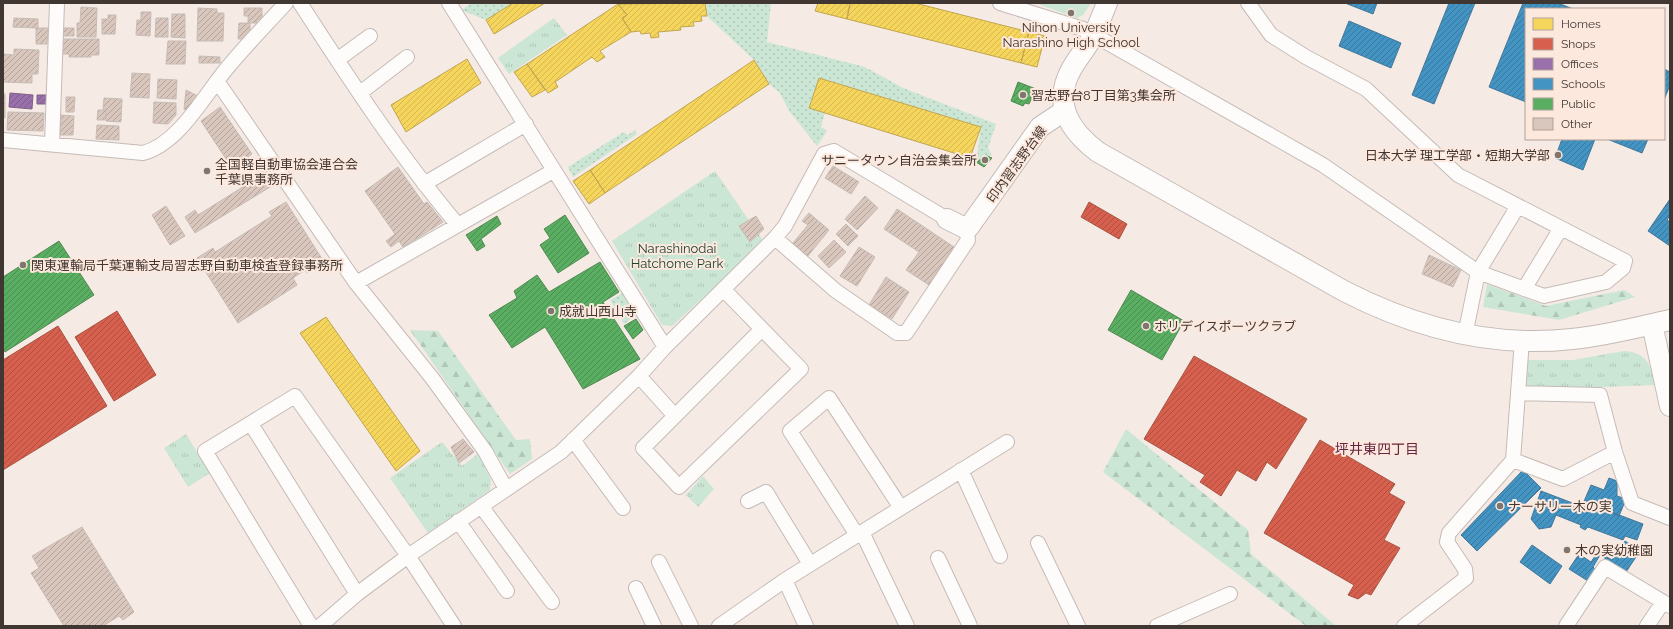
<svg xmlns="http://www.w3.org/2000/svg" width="1673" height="629" font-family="Raleway,'Noto Sans JP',sans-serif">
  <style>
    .grass { fill: #cce6d5 }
    .forest { fill: url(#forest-firs) }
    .park { fill: url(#park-tufts) }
    .garden { fill: url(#garden-dots) }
    .homes { fill: url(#homes-hatch); stroke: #c0a64f }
    .shops { fill: url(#shops-hatch); stroke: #a95445 }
    .offices { fill: url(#offices-hatch); stroke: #7f5f87 }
    .schools { fill: url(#schools-hatch); stroke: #427798 }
    .public { fill: url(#public-hatch); stroke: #528a53 }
    .building { fill: url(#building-hatch); stroke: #c6bcb7 }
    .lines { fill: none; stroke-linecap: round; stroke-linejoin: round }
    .street-casing { stroke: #c5bbb6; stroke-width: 16 }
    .secondary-casing { stroke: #c5bbb6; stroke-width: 22 }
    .street { stroke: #fefcfb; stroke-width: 14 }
    .secondary { stroke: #fefcfb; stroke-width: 20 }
    .poi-dot { fill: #807670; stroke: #fce8dd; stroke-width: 1.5 }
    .labels { text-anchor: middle; stroke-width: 4; stroke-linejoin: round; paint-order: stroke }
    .poi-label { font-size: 13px; fill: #413732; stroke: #fce8dd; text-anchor: start }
    .street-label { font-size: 13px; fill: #413732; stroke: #fce8dd }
    .park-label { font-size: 13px; fill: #1f4535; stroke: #fce8dd }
    .neighbourhood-label { font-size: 14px; fill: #652442; stroke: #fce8dd }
  </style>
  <defs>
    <pattern id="forest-firs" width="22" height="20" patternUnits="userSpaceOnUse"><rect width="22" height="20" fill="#cce6d5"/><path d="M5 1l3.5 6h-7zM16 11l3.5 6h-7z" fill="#b0c6b7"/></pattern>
    <pattern id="park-tufts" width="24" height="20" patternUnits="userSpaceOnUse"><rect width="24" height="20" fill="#cce6d5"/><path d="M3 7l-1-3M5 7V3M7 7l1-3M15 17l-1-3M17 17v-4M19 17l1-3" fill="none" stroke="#b0c6b7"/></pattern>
    <pattern id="garden-dots" width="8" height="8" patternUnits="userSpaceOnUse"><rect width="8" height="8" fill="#cce6d5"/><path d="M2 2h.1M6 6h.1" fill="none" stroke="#b0c6b7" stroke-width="1.8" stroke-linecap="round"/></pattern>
    <pattern id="homes-hatch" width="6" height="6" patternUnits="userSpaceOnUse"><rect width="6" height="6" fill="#f6d55c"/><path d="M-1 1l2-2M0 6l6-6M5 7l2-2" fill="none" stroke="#d4b750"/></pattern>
    <pattern id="shops-hatch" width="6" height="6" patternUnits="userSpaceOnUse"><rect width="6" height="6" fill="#d6604d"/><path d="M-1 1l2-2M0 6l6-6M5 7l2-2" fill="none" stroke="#af5041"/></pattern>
    <pattern id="offices-hatch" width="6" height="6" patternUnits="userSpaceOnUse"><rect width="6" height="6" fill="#9970ab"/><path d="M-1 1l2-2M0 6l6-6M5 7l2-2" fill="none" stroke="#7e5d8c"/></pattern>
    <pattern id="schools-hatch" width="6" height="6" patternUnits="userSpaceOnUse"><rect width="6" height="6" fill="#4393c3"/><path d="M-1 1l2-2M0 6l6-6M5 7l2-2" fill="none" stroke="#3a799f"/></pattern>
    <pattern id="public-hatch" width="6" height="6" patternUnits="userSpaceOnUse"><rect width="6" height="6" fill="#5aae61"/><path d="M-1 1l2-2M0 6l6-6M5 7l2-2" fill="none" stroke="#4c8e51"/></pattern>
    <pattern id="building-hatch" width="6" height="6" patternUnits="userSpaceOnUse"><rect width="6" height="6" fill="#d9c6bc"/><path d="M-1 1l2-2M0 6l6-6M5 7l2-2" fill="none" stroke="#b2a299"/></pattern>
  </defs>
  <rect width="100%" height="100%" fill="#f5eae4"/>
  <!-- grass -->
  <path class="grass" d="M 1035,3 L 1091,3 L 1083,15 L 1077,18 Z"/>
  <!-- forest -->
  <path class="forest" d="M 1487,284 L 1546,306 L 1624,290 L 1635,297 L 1559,320 L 1483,307 Z
    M 410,330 L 438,331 L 516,440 L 530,439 L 532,459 L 510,474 Z
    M 1126,429 L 1248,530 L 1251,554 L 1336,626 L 1306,626 L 1103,472 Z"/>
  <!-- park -->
  <path class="park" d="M 554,18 L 567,35 L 509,74 L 498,58 Z
    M 715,171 L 764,242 L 672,326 L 662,325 L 612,241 Z
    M 1624,351 C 1647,352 1651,366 1655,385 L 1525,390 L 1528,360 L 1573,360 Z
    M 186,434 L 210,473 L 188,487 L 164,448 Z
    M 442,442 L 462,466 L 479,453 L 491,480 L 490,490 L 428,533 L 390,478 Z
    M 703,476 L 714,489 L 698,507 L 686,495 Z"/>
  <!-- garden -->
  <path class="garden" d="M 472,3 L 513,3 L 486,20 L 461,10 Z
    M 705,3 L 771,3 L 767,42 L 865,67 L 903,88 L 996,124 L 988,148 L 992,155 L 976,162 L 981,127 L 820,78 L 809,108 L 825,113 L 821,127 L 827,131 L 817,146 L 790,112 L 779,92 L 769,84 L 754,60 L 707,16 Z
    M 635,130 L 637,134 L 573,177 L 568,167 L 624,132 L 628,135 Z
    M 623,293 L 636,315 L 624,324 L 610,300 Z"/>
  <!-- homes -->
  <path class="homes" d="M 513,3 L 545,3 L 494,34 L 486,20 Z
    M 705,3 L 707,16 L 701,16 L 702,21 L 693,22 L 694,26 L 680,27 L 681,30 L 658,32 L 659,37 L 651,38 L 650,33 L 641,34 L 640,31 L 631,32 L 622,18 L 627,15 L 618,4 Z
    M 818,3 L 850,3 L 847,19 L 815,11 Z
    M 850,3 L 915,3 L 1029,32 L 1021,63 L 847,19 Z
    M 618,4 L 627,15 L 622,18 L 631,32 L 600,51 L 605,57 L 597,62 L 592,57 L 555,82 L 558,87 L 548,93 L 527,64 Z
    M 1029,32 L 1045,36 L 1037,67 L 1021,63 Z
    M 467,59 L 481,83 L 406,132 L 391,105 Z
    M 754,60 L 769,84 L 605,193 L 590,170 Z
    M 527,64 L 545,90 L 532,97 L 514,72 Z
    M 819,78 L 981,127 L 970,158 L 809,108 Z
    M 590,170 L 605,193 L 589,204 L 573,181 Z
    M 326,317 L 420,451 L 396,471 L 300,333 Z"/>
  <!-- shops -->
  <path class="shops" d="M 1089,202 L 1127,224 L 1119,239 L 1081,217 Z
    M 117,311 L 156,375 L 114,401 L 75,337 Z
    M 58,326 L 107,406 L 3,470 L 3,360 Z
    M 1194,356 L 1307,419 L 1276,469 L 1267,462 L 1256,481 L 1237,470 L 1221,496 L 1200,482 L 1205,475 L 1144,439 Z
    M 1320,440 L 1395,484 L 1389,493 L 1405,502 L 1384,540 L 1400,548 L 1371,595 L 1366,593 L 1358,599 L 1348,595 L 1354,585 L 1264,533 Z"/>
  <!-- offices -->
  <path class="offices" d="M 10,93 L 33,95 L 32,109 L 9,107 Z
    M 37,95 L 46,95 L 46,104 L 37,104 Z"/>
  <!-- schools -->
  <path class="schools" d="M 1345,3 L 1377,3 L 1373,14 Z
    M 1449,3 L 1475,3 L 1434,104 L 1412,95 Z
    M 1523,3 L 1558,3 L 1573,9 L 1526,9 L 1526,102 L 1489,87 Z
    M 1349,21 L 1401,43 L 1391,68 L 1339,46 Z
    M 1664,69 L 1670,72 L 1670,85 L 1664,100 Z
    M 1562,139 L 1595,139 L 1583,170 L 1555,158 Z
    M 1607,139 L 1648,139 L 1642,153 Z
    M 1670,199 L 1670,215 L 1667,220 L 1670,222 L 1670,246 L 1648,231 Z
    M 1523,470 L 1541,488 L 1477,551 L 1461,535 Z
    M 1609,478 L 1617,481 L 1617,496 L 1626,499 L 1619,516 L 1598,507 L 1596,512 L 1582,506 L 1591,485 L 1604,490 Z
    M 1541,491 L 1596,512 L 1598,507 L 1643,524 L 1637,540 L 1625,536 L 1623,540 L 1588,527 L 1585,530 L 1580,527 L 1581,525 L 1556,515 L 1551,527 L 1539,529 L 1531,519 Z
    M 1625,541 L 1640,551 L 1626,572 L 1600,555 L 1593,567 L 1595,569 L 1588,581 L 1569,569 L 1579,554 L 1591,562 L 1597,553 L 1590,549 L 1594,544 L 1602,549 L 1600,553 L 1612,560 Z
    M 1532,545 L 1562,566 L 1550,584 L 1520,562 Z"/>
  <!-- public -->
  <path class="public" d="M 1018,82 L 1036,89 L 1029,104 L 1025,103 L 1023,106 L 1011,101 Z
    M 987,156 L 992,158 L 984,167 L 976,162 Z
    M 565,215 L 589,253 L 558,273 L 540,245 L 550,238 L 544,229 Z
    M 497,216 L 501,224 L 481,239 L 485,246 L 477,251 L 466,235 Z
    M 59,241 L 94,295 L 5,352 L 3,348 L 3,277 Z
    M 600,262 L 619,292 L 603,302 L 640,359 L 583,389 L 545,327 L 512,348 L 489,315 L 517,298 L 514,291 L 537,275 L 549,292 Z
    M 1131,290 L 1184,321 L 1162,360 L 1108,330 Z
    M 636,319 L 643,330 L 633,339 L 624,326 Z"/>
  <!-- building -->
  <path class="building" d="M 81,7 L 97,8 L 96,37 L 77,37 L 77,23 L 80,23 Z
    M 198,8 L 217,9 L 217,13 L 224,13 L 223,41 L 197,41 Z
    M 244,8 L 262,8 L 262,20 L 257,20 L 257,23 L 248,23 L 248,16 L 244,16 Z
    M 141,12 L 151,12 L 150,36 L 136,35 L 137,20 L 141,20 Z
    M 172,14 L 185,14 L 185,38 L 171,37 Z
    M 108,15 L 116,15 L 115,34 L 102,34 L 102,19 L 108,19 Z
    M 14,18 L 38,19 L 38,28 L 48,28 L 47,44 L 36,44 L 36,28 L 13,27 Z
    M 156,18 L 168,18 L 168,37 L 155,37 Z
    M 239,23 L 250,23 L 250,35 L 245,39 L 238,39 Z
    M 61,28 L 74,28 L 74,36 L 61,36 Z
    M 62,39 L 99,39 L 99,55 L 91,55 L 91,57 L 69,57 L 69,54 L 62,54 Z
    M 168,41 L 186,41 L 185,64 L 166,64 Z
    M 14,49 L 39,50 L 38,74 L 32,74 L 32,83 L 3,82 L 3,54 L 14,55 Z
    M 199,56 L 220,57 L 220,63 L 199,63 Z
    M 132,73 L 150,74 L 149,98 L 130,97 Z
    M 158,79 L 177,80 L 176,99 L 157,98 Z
    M 186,90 L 198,96 L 186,110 L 184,109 Z
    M 3,94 L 5,94 L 5,118 L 3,118 Z
    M 66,97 L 75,97 L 74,112 L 66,112 Z
    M 104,98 L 122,99 L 121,122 L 106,121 L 106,110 L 103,110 Z
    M 154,102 L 176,103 L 176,115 L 168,124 L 153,123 Z
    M 220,107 L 252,154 L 232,168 L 201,121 Z
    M 98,110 L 106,110 L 105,120 L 97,120 Z
    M 8,112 L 44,113 L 43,131 L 7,130 Z
    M 61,115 L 74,116 L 73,135 L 60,135 Z
    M 97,125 L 119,126 L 119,140 L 96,139 Z
    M 833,166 L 859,182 L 851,194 L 825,178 Z
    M 264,167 L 275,184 L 195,233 L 185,217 L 195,210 L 198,215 L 257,178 L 255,174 Z
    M 398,167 L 424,204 L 427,202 L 443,222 L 403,247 L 399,241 L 391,247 L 386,241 L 395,234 L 365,191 Z
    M 865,196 L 878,208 L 857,230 L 845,219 Z
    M 286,202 L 324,262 L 307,273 L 305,270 L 293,278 L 297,285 L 238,323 L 197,258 L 213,248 L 215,252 L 272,216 L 269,212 Z
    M 166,206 L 185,236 L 170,245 L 152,215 Z
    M 897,209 L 954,247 L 929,285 L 906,270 L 919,252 L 884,229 Z
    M 809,213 L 829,230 L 807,257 L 792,244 L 808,225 L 802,221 Z
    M 756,216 L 764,229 L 750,242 L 739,226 Z
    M 846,224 L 858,236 L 848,246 L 836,234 Z
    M 834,240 L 846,252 L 829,268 L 818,256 Z
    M 859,247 L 875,257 L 857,286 L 840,276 Z
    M 1429,255 L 1461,270 L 1453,287 L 1422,274 Z
    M 886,277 L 909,292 L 892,319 L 869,305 Z
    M 463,439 L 474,452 L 459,463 L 451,447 Z
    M 82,527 L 134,612 L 123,620 L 119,616 L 103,626 L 64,626 L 31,573 L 39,568 L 32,556 Z"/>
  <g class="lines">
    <defs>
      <path id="street" d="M 300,3 C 349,79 399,155 457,224
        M 449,3 L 665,347
        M 1000,3 L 1083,29 L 1094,35 L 1323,165 L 1478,272 L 1544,296 L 1606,282 L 1623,268 L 1625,261 L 1458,175 L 1366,89 L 1306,57 L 1271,35 L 1248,3
        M 337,60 L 370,36
        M 217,81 L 356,283 L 432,378 L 485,451 L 506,489
        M 360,93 L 407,57
        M 3,140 L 143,153 C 179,144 205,94 228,67 C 246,45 267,24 286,3
        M 52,144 L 57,3
        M 424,184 L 526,124
        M 775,238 L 836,291 L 897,333 L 906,333 L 968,240 L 966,227
        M 356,283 L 553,171
        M 723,289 L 801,369 L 679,487 L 643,448 L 762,329
        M 1524,289 L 1561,228
        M 1465,335 L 1478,272 L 1518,206
        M 639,376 L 675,416
        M 1518,393 L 1600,395 L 1615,452 L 1632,503 L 1670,518
        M 251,424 L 357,594
        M 573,440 L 623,508
        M 1513,460 L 1563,479 L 1615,452
        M 961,470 L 1000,556
        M 748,501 L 766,492 L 810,564
        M 481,506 L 552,602
        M 458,521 L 507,591
        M 862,532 L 907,626
        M 857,535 L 790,431 L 829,398 L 901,508
        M 1038,543 L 1078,626
        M 938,558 L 970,626
        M 659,562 L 691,626
        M 785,580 L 806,626
        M 636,588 L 654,626
        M 311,626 L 205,451 L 295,396 L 408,556 L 454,626
        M 320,626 L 357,594 L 408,556 L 561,452 L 639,376 L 665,347 L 775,238 L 785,226 L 824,154 L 834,151 L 947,219
        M 719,626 L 785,580 L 1007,442
        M 1157,626 L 1230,594
        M 1404,626 L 1466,578 L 1465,569 L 1447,542 L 1449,533 L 1513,460 L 1522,340
        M 1566,626 L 1605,567 L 1670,606
        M 1647,626 L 1663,602"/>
      <path id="secondary" d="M 1107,3 C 1103,13 1099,24 1094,34 C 1088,46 1079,56 1072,68 C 1052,103 1069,130 1098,152 L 1344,291 C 1414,327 1492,348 1572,339 C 1605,336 1638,327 1670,320
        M 947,219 L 963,227 L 969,227 L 1040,127 L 1064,111
        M 1652,324 L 1670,406"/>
    </defs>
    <!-- street casing -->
    <use href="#street" class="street-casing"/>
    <!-- secondary casing -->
    <use href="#secondary" class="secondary-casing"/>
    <!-- street -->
    <use href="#street" class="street"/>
    <!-- secondary -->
    <use href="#secondary" class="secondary"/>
  </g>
  <!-- markers -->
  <g class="poi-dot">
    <circle cx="1071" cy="13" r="4"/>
    <circle cx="1023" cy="95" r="4"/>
    <circle cx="1558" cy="155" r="4"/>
    <circle cx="985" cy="160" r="4"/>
    <circle cx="207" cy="171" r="4"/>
    <circle cx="23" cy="265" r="4"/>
    <circle cx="551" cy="311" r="4"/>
    <circle cx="1146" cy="326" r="4"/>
    <circle cx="1500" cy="506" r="4"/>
    <circle cx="1567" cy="550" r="4"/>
  </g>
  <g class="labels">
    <!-- poi labels -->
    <g class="poi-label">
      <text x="1071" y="32" text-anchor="middle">Nihon University<tspan x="1071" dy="15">Narashino High School</tspan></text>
      <text x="1031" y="100">習志野台8丁目第3集会所</text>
      <text x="1550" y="160" text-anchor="end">日本大学 理工学部・短期大学部</text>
      <text x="977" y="165" text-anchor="end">サニータウン自治会集会所</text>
      <text x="215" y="169">全国軽自動車協会連合会<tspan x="215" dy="15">千葉県事務所</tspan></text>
      <text x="31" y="270">関東運輸局千葉運輸支局習志野自動車検査登録事務所</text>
      <text x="559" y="316">成就山西山寺</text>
      <text x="1154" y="331">ホリデイスポーツクラブ</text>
      <text x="1508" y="511">ナーサリー木の実</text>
      <text x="1575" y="555">木の実幼稚園</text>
    </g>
    <!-- street labels -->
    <g class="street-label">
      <text transform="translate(1016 164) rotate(-54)" y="5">印内習志野台線</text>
    </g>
    <!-- park labels -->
    <g class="park-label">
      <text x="677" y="253">Narashinodai<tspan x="677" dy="15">Hatchome Park</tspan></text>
    </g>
    <!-- neighbourhood labels -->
    <g class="neighbourhood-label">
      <text x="1377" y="454">坪井東四丁目</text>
    </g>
  </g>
  <!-- border -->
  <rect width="1673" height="629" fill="none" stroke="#413732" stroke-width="8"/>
  <!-- legend -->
  <rect x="1525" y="8" width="140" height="132" fill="#fce8dd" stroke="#b1a199"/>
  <rect x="1533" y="18" width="20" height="12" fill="#f6d55c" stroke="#b1a199"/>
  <text x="1561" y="28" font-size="12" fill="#413732">Homes</text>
  <rect x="1533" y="38" width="20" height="12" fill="#d6604d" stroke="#b1a199"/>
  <text x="1561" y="48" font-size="12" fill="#413732">Shops</text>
  <rect x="1533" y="58" width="20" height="12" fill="#9970ab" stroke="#b1a199"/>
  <text x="1561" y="68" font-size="12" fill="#413732">Offices</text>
  <rect x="1533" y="78" width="20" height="12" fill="#4393c3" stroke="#b1a199"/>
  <text x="1561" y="88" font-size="12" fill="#413732">Schools</text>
  <rect x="1533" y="98" width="20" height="12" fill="#5aae61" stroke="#b1a199"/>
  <text x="1561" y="108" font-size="12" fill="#413732">Public</text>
  <rect x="1533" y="118" width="20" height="12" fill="#d9c6bc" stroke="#b1a199"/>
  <text x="1561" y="128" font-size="12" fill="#413732">Other</text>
</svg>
